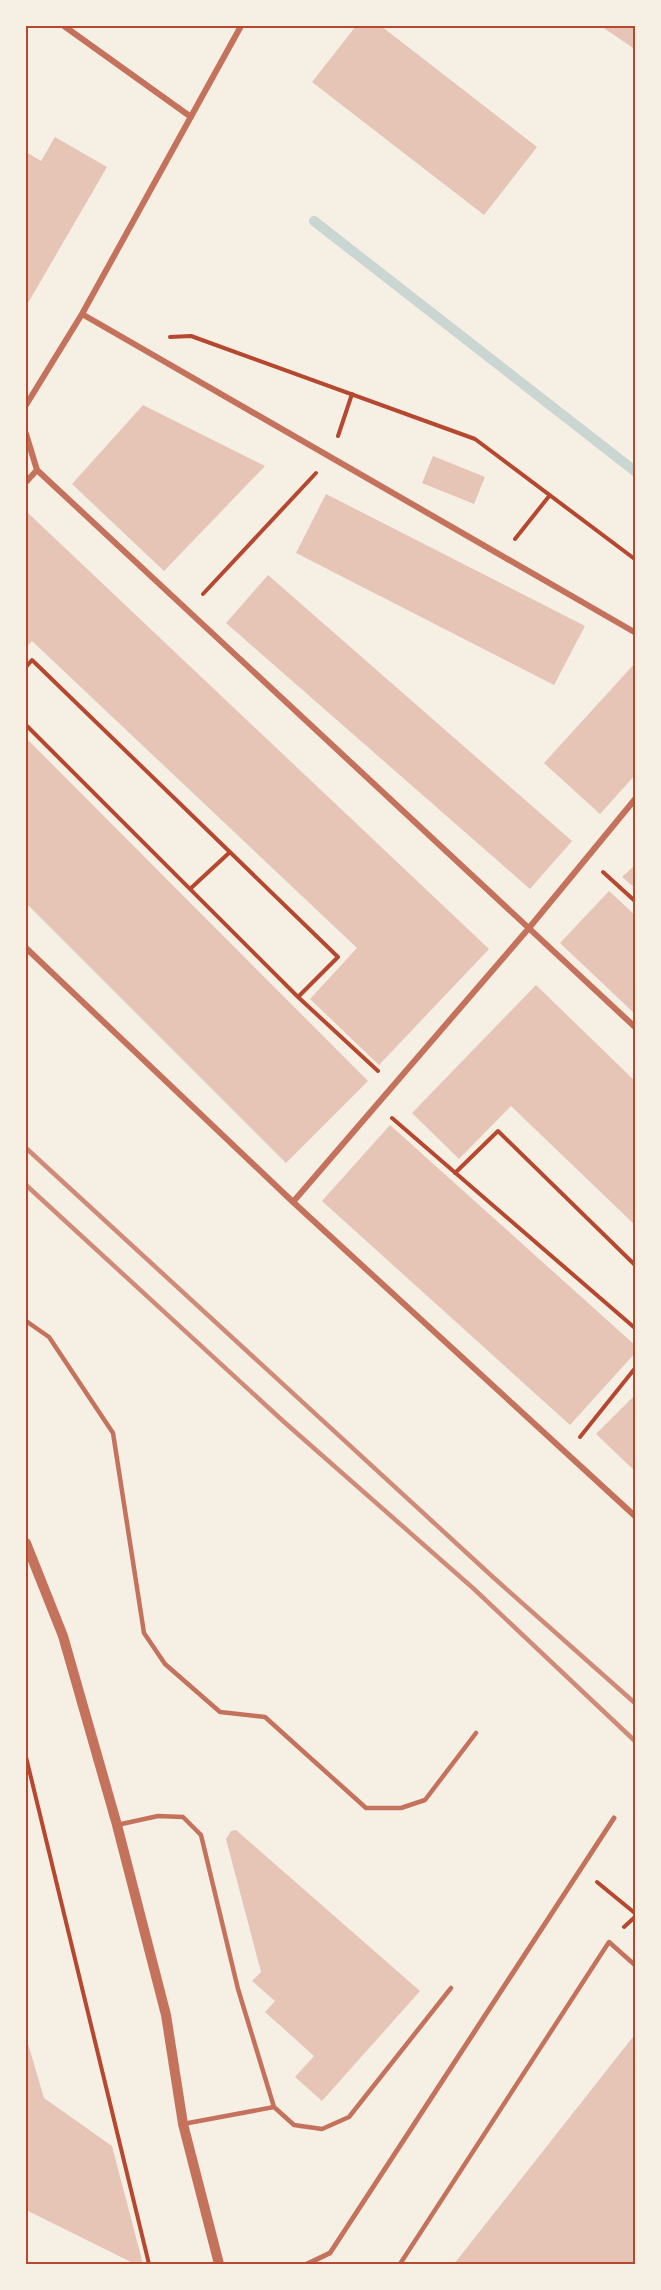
<svg xmlns="http://www.w3.org/2000/svg" width="661" height="2290" font-family="'Archivo Narrow',sans-serif">
  <style>
    .lines { fill: none; stroke-linecap: round; stroke-linejoin: round }
    .stream { stroke: #c9d6d2; stroke-width: 10 }
    .building { fill: #e6c5b7 }
    .path { stroke: #b5482f; stroke-width: 4 }
    .service { stroke: #c5725c; stroke-width: 4.5 }
    .pedestrian { stroke: #c5725c; stroke-width: 5 }
    .minor { stroke: #c5725c; stroke-width: 6 }
    .tertiary { stroke: #c5725c; stroke-width: 10 }
    .rail { stroke: #cf8b77; stroke-width: 4.5 }
    .neatline { fill: none; stroke: #b5482f; stroke-width: 2 }
  </style>
  <rect width="100%" height="100%" fill="#f6efe4"/>
  <g class="lines">
    <!-- stream -->
    <path class="stream" d="M 314,221 L 636,472"/>
  </g>
  <!-- building -->
  <path class="building" d="M 356,26 L 381,26 L 537,147 L 484,215 L 312,82 Z
    M 601,26 L 636,26 L 636,50 Z
    M 55,137 L 107,167 L 28,303 L 26,301 L 26,152 L 41,161 Z
    M 143,405 L 265,466 L 164,571 L 72,484 Z
    M 433,456 L 485,477 L 474,504 L 422,483 Z
    M 326,494 L 585,626 L 554,685 L 296,553 Z
    M 28,513 L 489,949 L 379,1065 L 310,999 L 357,948 L 32,641 L 26,648 L 26,515 Z
    M 268,575 L 572,841 L 530,889 L 226,623 Z
    M 636,662 L 636,774 L 600,814 L 544,763 Z
    M 26,738 L 368,1081 L 286,1163 L 26,903 Z
    M 636,864 L 636,889 L 622,877 Z
    M 609,891 L 636,916 L 636,1015 L 560,943 Z
    M 536,985 L 636,1082 L 636,1226 L 511,1106 L 459,1159 L 412,1113 Z
    M 390,1125 L 636,1346 L 636,1352 L 570,1425 L 322,1201 Z
    M 636,1394 L 636,1472 L 596,1434 Z
    M 236,1830 L 420,1991 L 322,2101 L 295,2077 L 314,2056 L 265,2012 L 275,2001 L 252,1981 L 261,1972 L 226,1839 L 231,1831 Z
    M 636,2033 L 636,2264 L 454,2264 Z
    M 26,2037 L 44,2098 L 112,2146 L 143,2264 L 135,2264 L 26,2210 Z"/>
  <g class="lines">
    <!-- path -->
    <path class="path" d="M 170,337 L 191,336 L 475,439 L 636,560
      M 338,436 L 352,394
      M 515,539 L 550,495
      M 203,594 L 316,473
      M 26,667 L 32,660 L 338,957 L 298,997
      M 26,725 L 298,997 L 378,1071
      M 603,872 L 636,902
      M 190,889 L 230,852
      M 392,1118 L 636,1329
      M 455,1173 L 498,1131 L 636,1266
      M 580,1437 L 636,1367
      M 26,1757 L 149,2264
      M 597,1882 L 636,1914
      M 624,1927 L 636,1916"/>
    <!-- service -->
    <path class="service" d="M 26,1321 L 49,1337 L 113,1433 L 144,1633 L 165,1664 L 220,1712 L 265,1717 L 366,1808 L 401,1808 L 425,1800 L 476,1733
      M 117,1825 L 158,1816 L 183,1817 L 201,1835 L 238,1989 L 274,2107
      M 183,2124 L 274,2107 L 294,2125 L 322,2129 L 349,2117 L 451,1988
      M 400,2264 L 609,1942 L 636,1966"/>
    <!-- pedestrian -->
    <path class="pedestrian" d="M 307,2264 L 330,2253 L 614,1818"/>
    <!-- minor -->
    <path class="minor" d="M 64,26 L 191,117
      M 82,314 L 636,633
      M 26,405 L 82,314 L 241,26
      M 26,434 L 37,470 L 636,1028
      M 26,482 L 37,470
      M 26,948 L 293,1202 L 636,1517
      M 293,1202 L 529,928 L 636,798"/>
    <!-- tertiary -->
    <path class="tertiary" d="M 26,1543 L 63,1636 L 117,1825 L 166,2015 L 183,2124 L 219,2264"/>
    <!-- rail -->
    <path class="rail" d="M 26,1148 L 494,1578 L 636,1704
      M 26,1185 L 283,1421 L 474,1589 L 636,1742"/>
  </g>
  <!-- border -->
  <rect width="661" height="2290" fill="none" stroke="#f6efe4" stroke-width="54"/>
  <rect x="27" y="27" width="607" height="2236" class="neatline"/>
</svg>
